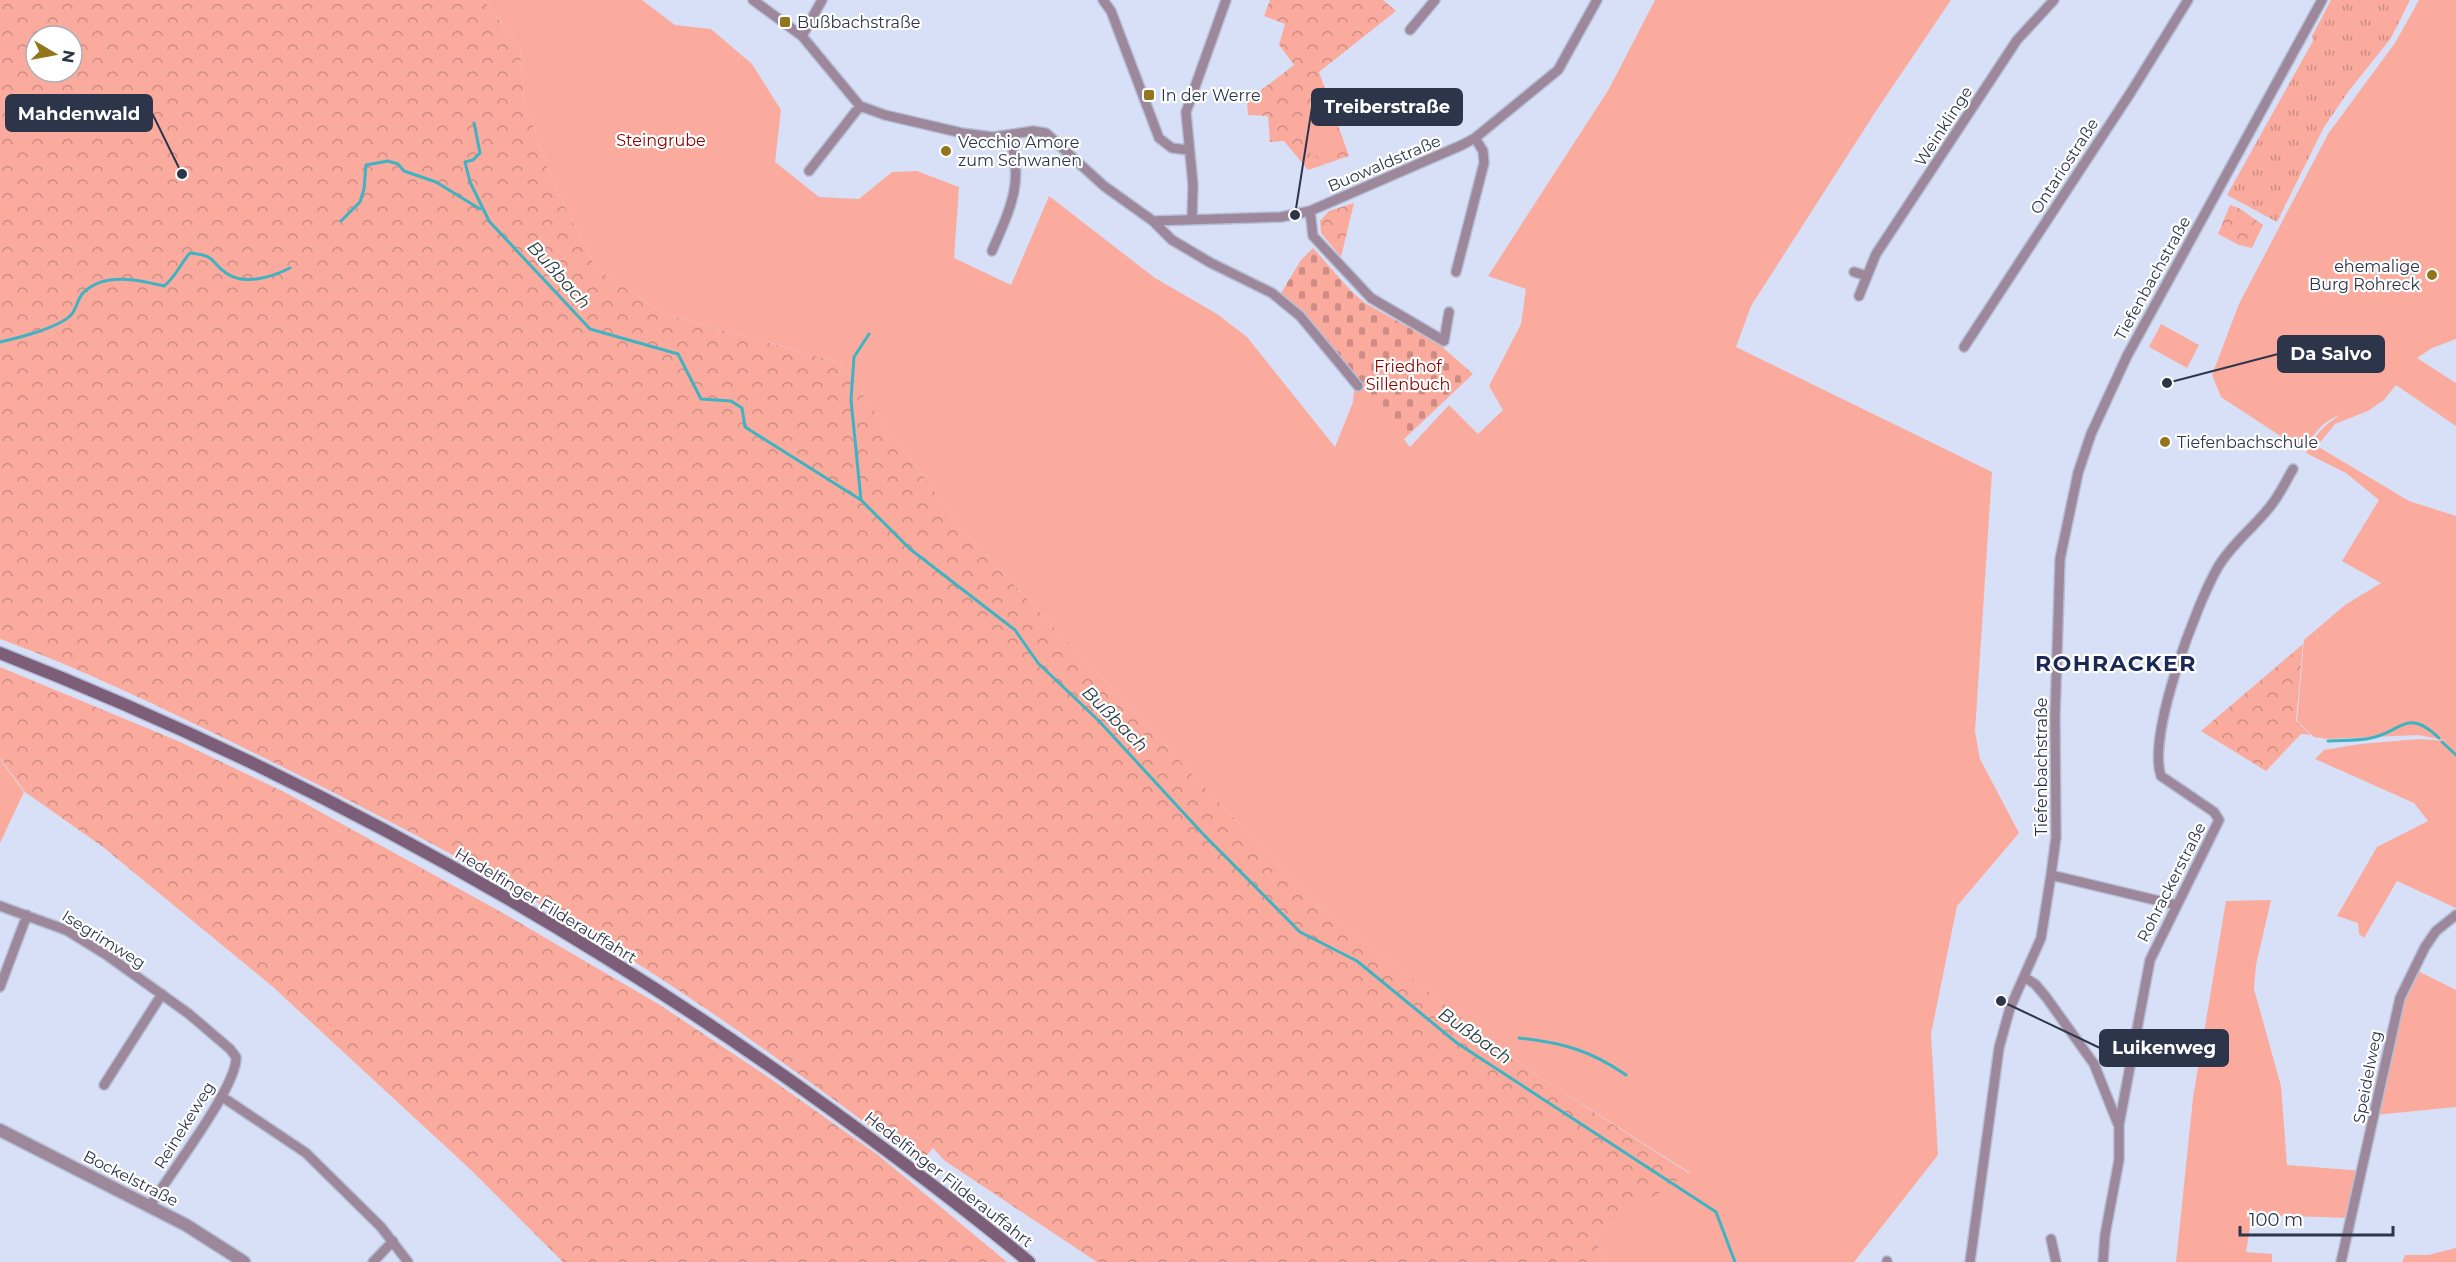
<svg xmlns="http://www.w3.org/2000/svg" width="2456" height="1262" font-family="Montserrat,sans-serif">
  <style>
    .grass { fill: url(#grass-tufts) }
    .forest { fill: url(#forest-crowns); fill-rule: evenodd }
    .cemetery { fill: url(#cemetery-stones) }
    .garden { fill: #fbab9e }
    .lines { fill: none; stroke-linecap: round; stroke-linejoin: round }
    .stream { stroke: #3eb3c4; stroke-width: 3 }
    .minor-casing { stroke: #b5bed5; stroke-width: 12 }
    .tertiary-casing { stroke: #b5bed5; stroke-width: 15 }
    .secondary-casing { stroke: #b5bed5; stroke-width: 15 }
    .minor { stroke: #9d889b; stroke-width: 9 }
    .tertiary { stroke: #9d889b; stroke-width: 12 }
    .secondary { stroke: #7c5e79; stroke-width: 12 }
    .poi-dot { fill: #93761c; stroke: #fff; stroke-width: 2 }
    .labels { text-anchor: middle; stroke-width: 4.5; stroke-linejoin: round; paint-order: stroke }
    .poi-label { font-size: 16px; fill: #2d354b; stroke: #fff; text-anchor: start }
    .street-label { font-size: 16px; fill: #2d354b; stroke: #fff }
    .park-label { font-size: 16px; fill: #870100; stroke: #fff }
    .water-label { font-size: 18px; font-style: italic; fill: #284146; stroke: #fff }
    .district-label { font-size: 22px; font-weight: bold; letter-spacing: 1.5px; fill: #1c2855; stroke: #fff }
    .leader { fill: none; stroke: #2d354b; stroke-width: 2 }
    .callout-dot { fill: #2d354b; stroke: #fff; stroke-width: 2 }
    .callout { fill: #2d354b; stroke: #2d354b; stroke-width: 2 }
    .callout-label { font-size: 18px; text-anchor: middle; font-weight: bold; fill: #fff }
  </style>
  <defs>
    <pattern id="grass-tufts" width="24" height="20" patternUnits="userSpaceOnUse" patternTransform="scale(1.5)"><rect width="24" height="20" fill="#fbab9e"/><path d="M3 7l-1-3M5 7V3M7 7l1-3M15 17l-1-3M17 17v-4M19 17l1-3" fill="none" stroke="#cc8c83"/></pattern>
    <pattern id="forest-crowns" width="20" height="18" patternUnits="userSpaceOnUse" patternTransform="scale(1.5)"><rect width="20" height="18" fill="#fbab9e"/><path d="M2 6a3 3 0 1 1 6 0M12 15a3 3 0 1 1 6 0" fill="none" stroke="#cc8c83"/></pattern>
    <pattern id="cemetery-stones" width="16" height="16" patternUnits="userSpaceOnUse" patternTransform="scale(1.5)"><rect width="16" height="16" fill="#fbab9e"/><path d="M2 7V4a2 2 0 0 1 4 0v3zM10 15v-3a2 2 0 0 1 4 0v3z" fill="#cc8c83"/></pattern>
  </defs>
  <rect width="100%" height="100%" fill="#d7e0f7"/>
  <!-- grass -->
  <path class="grass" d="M 2331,0 L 2410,0 L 2391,38 L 2348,92 L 2324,127 L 2277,222 L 2227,195 L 2313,41 L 2312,36 Z"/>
  <!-- forest -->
  <path class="forest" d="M 0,0 L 484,0 L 520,48 L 524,98 L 551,178 L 596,268 L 662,313 L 838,362 L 969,537 L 1314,903 L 1535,1074 L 1690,1174 L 1593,1235 L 1607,1262 L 1097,1262 L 945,1161 L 933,1148 L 920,1163 C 838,1103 757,1042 672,986 C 538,897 393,821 248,750 C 167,710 85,670 0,639 ZM 36,36 L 72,36 L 72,72 L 36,72 Z
    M 1270,0 L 1383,0 L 1396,11 L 1319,72 L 1349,156 L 1308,170 L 1284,141 L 1270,142 L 1268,116 L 1248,115 L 1247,101 L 1294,65 L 1279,45 L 1285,24 L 1264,16 Z
    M 1354,203 L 1341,257 L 1321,233 L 1320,221 L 1329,211 Z
    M 2230,205 L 2239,208 L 2263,225 L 2252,248 L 2239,245 L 2218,234 Z
    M 2303,644 L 2296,721 L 2311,735 L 2301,734 L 2266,771 L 2201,731 Z
    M 0,667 L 178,741 L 288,794 L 501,912 L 660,1005 L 768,1077 L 878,1155 L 1007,1262 L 563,1262 L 471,1170 L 273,987 L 103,847 L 25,792 L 0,758 Z"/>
  <!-- cemetery -->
  <path class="cemetery" d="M 1313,248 L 1352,292 L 1365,303 L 1440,345 L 1473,374 L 1403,440 L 1305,313 L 1281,293 L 1301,260 Z"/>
  <!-- garden -->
  <path class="garden" d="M 484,0 L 642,0 L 675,25 L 711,29 L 752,64 L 781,110 L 775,162 L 819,197 L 859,199 L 892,172 L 917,171 L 959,187 L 954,258 L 1011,285 L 1049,196 L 1155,278 L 1217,314 L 1247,337 L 1335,447 L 1353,402 L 1355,377 L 1410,447 L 1449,405 L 1478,434 L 1503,410 L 1489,386 L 1521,324 L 1526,289 L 1488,276 L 1609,89 L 1655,0 L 1951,0 L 1876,111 L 1751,306 L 1736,347 L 1992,472 L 1975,732 L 1980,759 L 2019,833 L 1957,906 L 1931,1034 L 1938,1155 L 1854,1262 L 1607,1262 L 1593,1235 L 1690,1173 L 1535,1074 L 1314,903 L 969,537 L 838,362 L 662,313 L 596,268 L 551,178 L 524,98 L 520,48 Z
    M 2419,0 L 2456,0 L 2456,339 L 2432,348 L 2417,358 L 2456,383 L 2456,426 L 2396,385 L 2384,400 L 2368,411 L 2335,424 L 2317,446 L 2409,501 L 2456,516 L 2456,908 L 2397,881 L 2364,938 L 2359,934 L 2358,923 L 2337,916 L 2377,847 L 2428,821 L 2414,803 L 2315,759 L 2324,750 L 2360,744 L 2419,739 L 2447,741 L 2419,735 L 2328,739 L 2314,737 L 2297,721 L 2304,640 L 2345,605 L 2381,583 L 2342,561 L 2379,500 L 2346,473 L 2306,453 C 2315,435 2324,425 2340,415 C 2322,421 2313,435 2303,451 L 2221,397 L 2212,375 L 2239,304 L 2328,134 L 2395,43 Z
    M 1320,107 L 1339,145 L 1313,158 L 1294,120 Z
    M 2161,324 L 2199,345 L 2187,368 L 2149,347 Z
    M 0,759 L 24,792 L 0,843 Z
    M 2271,900 L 2256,965 L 2254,989 L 2281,1086 L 2287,1165 L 2363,1171 L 2351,1218 L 2252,1215 L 2246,1252 L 2272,1254 L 2272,1262 L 2176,1262 L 2193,1098 L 2226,901 Z
    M 2414,969 L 2456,990 L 2456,1107 L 2375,1115 L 2396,1022 Z
    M 2456,1248 L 2456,1262 L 2402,1262 L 2405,1255 L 2428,1255 Z"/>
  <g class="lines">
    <!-- stream -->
    <path class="stream" d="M 474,123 L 480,153 L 473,160 L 465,162 L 470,182 L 489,221 L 590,329 L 678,354 L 701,399 L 731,401 L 742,408 L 745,427 L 861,500 L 910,549 L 1015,630 L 1038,663 L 1099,721 L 1203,834 L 1300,932 L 1357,961 L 1457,1043 L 1716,1212 L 1735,1262
      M 341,221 L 360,202 L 364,189 L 366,165 L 388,161 L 398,164 L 404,171 L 436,182 L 480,209
      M 0,342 C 18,338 57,328 70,316 C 77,310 77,298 84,292 C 105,272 139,280 164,286 C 176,277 180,264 190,253 C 218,256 209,261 226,273 C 244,286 272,277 290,268
      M 861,500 L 851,400 L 854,357 L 869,334
      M 2328,741 C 2342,740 2358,741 2371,738 C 2402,732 2406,707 2439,738
      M 2442,742 L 2456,755
      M 1519,1038 C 1563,1043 1590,1050 1626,1075"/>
    <defs>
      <path id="minor" d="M 753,0 L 802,36 L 860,106 L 885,115 L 962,133 L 993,137 L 1033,131 L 1046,133 L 1104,186 L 1153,221 L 1172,240 L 1211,263 L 1272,293 L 1300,316 L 1358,386
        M 1103,0 L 1111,11 L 1159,138 L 1172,148 L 1188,150
        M 1410,30 L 1435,0
        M 802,36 L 822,0
        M 809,171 L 860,106
        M 1310,211 L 1313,236 L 1371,298 L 1444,341 L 1449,312
        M 1192,218 L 1193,185 L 1186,112 L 1226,0
        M 1153,221 L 1281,217 L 1310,211 L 1462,145 L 1475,138 L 1558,70 L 1597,0
        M 992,251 C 1010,209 1025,181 1009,136
        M 1456,272 L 1484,163 L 1483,151 L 1475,138
        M 1854,272 L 1867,276
        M 1859,296 L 1876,254 L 2017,40 L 2054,0
        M 1964,347 L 2131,92 L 2188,0
        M 2051,875 L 2176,905
        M 0,906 L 66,930 L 108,956 L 189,1014 L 230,1049 L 236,1057 C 238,1086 168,1176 150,1206
        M 2024,977 L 2035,984 L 2046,997 L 2094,1064 L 2118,1124
        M 0,987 L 27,915
        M 104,1085 L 162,994
        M 221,1096 L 306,1153 L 381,1227 L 408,1262
        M 2051,1239 L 2056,1262
        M 1887,1261 L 1887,1262
        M 373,1262 L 393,1241
        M 1970,1262 L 1999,1048 L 2010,1008 L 2041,938 L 2051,875 L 2056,837 L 2055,717 L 2060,559 L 2078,473 L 2091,434 L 2127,356 L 2322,0
        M 2103,1262 L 2105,1235 L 2119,1160 L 2119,1125 L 2150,960 L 2219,820 L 2214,812 L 2161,776 C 2147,735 2196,605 2218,567 C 2232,543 2256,526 2272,504 C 2280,494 2286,481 2293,469
        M 2341,1262 L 2400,998 L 2425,947 L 2436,931 L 2456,915"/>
      <path id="tertiary" d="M 0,1130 L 186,1225 L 244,1262"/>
      <path id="secondary" d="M 0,653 C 296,769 576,924 833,1111 C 900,1160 966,1209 1029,1262"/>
    </defs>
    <!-- minor casing -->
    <use href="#minor" class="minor-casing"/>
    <!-- tertiary casing -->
    <use href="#tertiary" class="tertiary-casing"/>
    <!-- secondary casing -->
    <use href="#secondary" class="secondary-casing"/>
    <!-- minor -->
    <use href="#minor" class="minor"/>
    <!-- tertiary -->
    <use href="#tertiary" class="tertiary"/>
    <!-- secondary -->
    <use href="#secondary" class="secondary"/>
  </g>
  <!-- markers -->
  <g class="poi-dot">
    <rect x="779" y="16" width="12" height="12" rx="3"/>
    <rect x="1143" y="89" width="12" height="12" rx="3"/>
    <circle cx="946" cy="151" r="6"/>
    <circle cx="2432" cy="275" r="6"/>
    <circle cx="2165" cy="442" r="6"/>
  </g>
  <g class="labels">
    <!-- poi labels -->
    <g class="poi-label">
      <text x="797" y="28">Bußbachstraße</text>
      <text x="1161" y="101">In der Werre</text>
      <text x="958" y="148">Vecchio Amore<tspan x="958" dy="18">zum Schwanen</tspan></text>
      <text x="2420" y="272" text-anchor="end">ehemalige<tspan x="2420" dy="18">Burg Rohreck</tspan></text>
      <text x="2177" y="448">Tiefenbachschule</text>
    </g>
    <!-- street labels -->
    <g class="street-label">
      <text transform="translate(1943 126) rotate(-57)" y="6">Weinklinge</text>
      <text transform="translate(1384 163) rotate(-23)" y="6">Buowaldstraße</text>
      <text transform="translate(2064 166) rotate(-57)" y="6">Ontariostraße</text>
      <text transform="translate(2152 278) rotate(-61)" y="6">Tiefenbachstraße</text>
      <text transform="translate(2041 767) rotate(-90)" y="6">Tiefenbachstraße</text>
      <text transform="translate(2171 882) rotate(-63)" y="6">Rohrackerstraße</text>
      <text transform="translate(546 905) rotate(31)" y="6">Hedelfinger Filderauffahrt</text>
      <text transform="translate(104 939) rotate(32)" y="6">Isegrimweg</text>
      <text transform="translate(2367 1077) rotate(-79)" y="6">Speidelweg</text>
      <text transform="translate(184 1125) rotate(-58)" y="6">Reinekeweg</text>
      <text transform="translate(131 1178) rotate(27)" y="6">Bockelstraße</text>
      <text transform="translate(949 1179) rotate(38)" y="6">Hedelfinger Filderauffahrt</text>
    </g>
    <!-- park labels -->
    <g class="park-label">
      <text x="661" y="146">Steingrube</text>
      <text x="1408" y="372">Friedhof<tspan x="1408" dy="18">Sillenbuch</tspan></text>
    </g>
    <!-- water labels -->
    <g class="water-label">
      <text transform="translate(559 275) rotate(48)" y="6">Bußbach</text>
      <text transform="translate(1115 719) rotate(45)" y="6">Bußbach</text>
      <text transform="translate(1475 1036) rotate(35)" y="6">Bußbach</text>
    </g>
    <!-- district labels -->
    <g class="district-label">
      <text x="2116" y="671">ROHRACKER</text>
    </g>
  </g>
  <!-- callouts -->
  <path class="leader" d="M1295 215L1312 107M182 174L152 113M2167 383L2278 354M2001 1001L2100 1048"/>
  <g class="callout-dot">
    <circle cx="1295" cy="215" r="6"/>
    <circle cx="182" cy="174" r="6"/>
    <circle cx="2167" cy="383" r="6"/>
    <circle cx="2001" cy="1001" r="6"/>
  </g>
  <g class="callout">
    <rect x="1312" y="89" width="150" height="36" rx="6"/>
    <rect x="6" y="95" width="146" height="36" rx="6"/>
    <rect x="2278" y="336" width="106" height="36" rx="6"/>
    <rect x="2100" y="1030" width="128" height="36" rx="6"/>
  </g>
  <g class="callout-label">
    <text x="1387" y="113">Treiberstraße</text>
    <text x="79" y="120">Mahdenwald</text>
    <text x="2331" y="360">Da Salvo</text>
    <text x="2164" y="1054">Luikenweg</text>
  </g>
  <!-- north arrow -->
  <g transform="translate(54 54) rotate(100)"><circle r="28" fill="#ffffff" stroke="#abaeb7" stroke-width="1.5"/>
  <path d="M0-4.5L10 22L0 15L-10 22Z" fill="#93761c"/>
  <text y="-9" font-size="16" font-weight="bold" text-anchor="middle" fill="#2d354b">N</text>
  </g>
  <!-- scale -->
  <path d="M2240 1226v9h153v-9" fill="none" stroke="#2d354b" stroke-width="3"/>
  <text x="2249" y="1226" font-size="18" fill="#2d354b" stroke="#ffffff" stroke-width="4.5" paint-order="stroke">100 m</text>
</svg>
